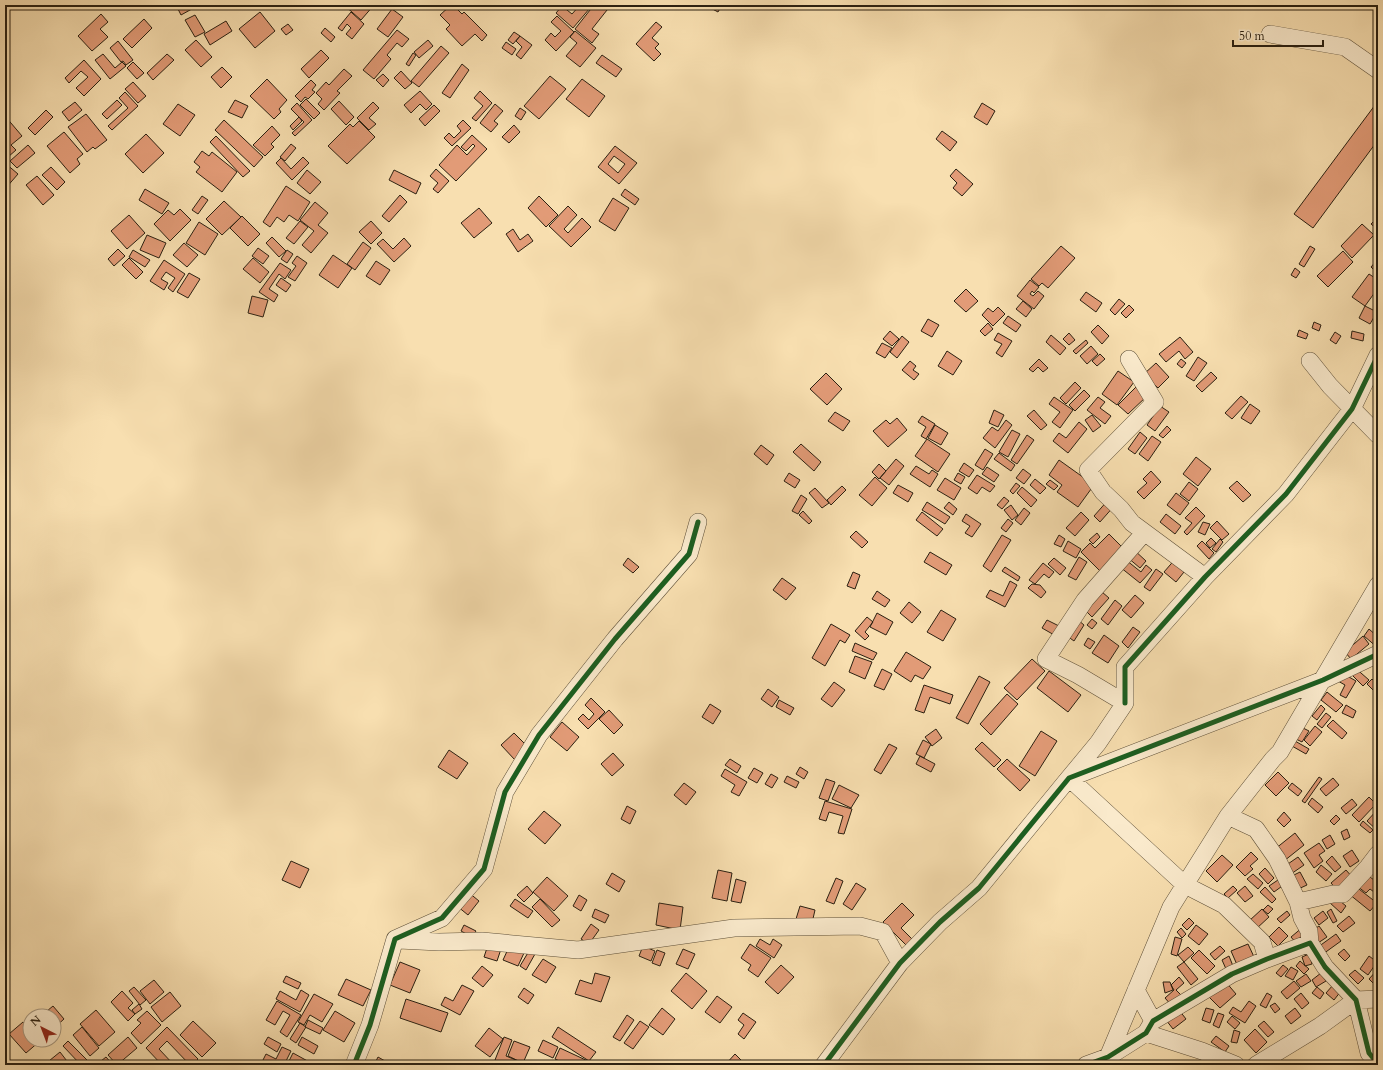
<svg xmlns="http://www.w3.org/2000/svg" width="1383" height="1070" font-family="Cardo,serif">
  <style>
    .building { fill: #e29b77; stroke: #2a2011; fill-rule: evenodd }
    .lines { fill: none; stroke-linecap: round; stroke-linejoin: round }
    .minor-casing { stroke: #5e5039; stroke-width: 18 }
    .minor { stroke: #faeacc; stroke-width: 17 }
    .cycleway-casing { stroke: #faeacc; stroke-width: 8 }
    .cycleway { stroke: #1b5e20; stroke-width: 5 }
  </style>
  <rect width="100%" height="100%" fill="#f8dfb0"/>
  <filter id="stains"><feTurbulence type="fractalNoise" baseFrequency=".005" numOctaves="4"/><feColorMatrix values="0 0 0 0 .2 0 0 0 0 .09 0 0 0 0 .02 0 0 0 .5 -.17"/></filter>
  <radialGradient id="worn" r=".72"><stop offset=".6" stop-color="#630" stop-opacity="0"/><stop offset="1" stop-color="#630" stop-opacity=".3"/></radialGradient>
  <!-- building -->
  <path class="building" d="M 176,5 L 199,5 L 181,15 Z
    M 344,5 L 374,5 L 361,20 Z
    M 451,5 L 453,5 L 462,14 L 464,12 L 487,35 L 482,41 L 475,34 L 462,46 L 446,29 L 450,25 L 440,15 Z
    M 580,5 L 587,5 L 590,8 L 573,28 L 556,13 L 562,6 L 572,14 Z
    M 594,5 L 611,5 L 592,29 L 599,34 L 592,43 L 575,29 Z
    M 705,5 L 722,5 L 718,12 Z
    M 392,9 L 403,17 L 388,37 L 377,29 Z
    M 260,12 L 275,31 L 255,48 L 239,29 Z
    M 351,12 L 364,24 L 352,39 L 346,34 L 351,28 L 347,24 L 342,31 L 338,28 Z
    M 101,14 L 108,22 L 100,29 L 108,37 L 92,51 L 78,36 Z
    M 195,15 L 205,32 L 195,37 L 185,20 Z
    M 557,16 L 574,32 L 556,51 L 545,40 L 551,33 L 555,37 L 561,31 L 551,22 Z
    M 144,19 L 152,28 L 132,48 L 123,39 Z
    M 226,21 L 232,31 L 210,45 L 204,34 Z
    M 656,22 L 662,27 L 652,38 L 659,44 L 655,48 L 661,54 L 654,61 L 636,44 Z
    M 288,24 L 293,30 L 286,35 L 281,29 Z
    M 325,28 L 335,37 L 331,42 L 321,33 Z
    M 397,30 L 409,39 L 402,47 L 397,43 L 387,55 L 391,59 L 374,79 L 363,70 Z
    M 575,31 L 596,48 L 580,67 L 566,56 L 577,43 L 570,37 Z
    M 514,32 L 520,36 L 513,44 L 508,40 Z
    M 520,36 L 532,45 L 521,59 L 516,55 L 522,47 L 516,41 Z
    M 196,40 L 212,57 L 201,67 L 185,50 Z
    M 428,40 L 433,46 L 419,58 L 414,52 Z
    M 118,41 L 133,60 L 126,65 L 123,61 L 121,62 L 110,48 Z
    M 506,42 L 516,49 L 512,55 L 502,48 Z
    M 441,46 L 449,53 L 419,87 L 411,81 Z
    M 321,50 L 329,58 L 309,78 L 301,69 Z
    M 413,53 L 416,55 L 409,66 L 406,64 Z
    M 103,54 L 115,68 L 122,62 L 126,66 L 110,79 L 95,60 Z
    M 167,54 L 174,60 L 153,80 L 147,73 Z
    M 602,55 L 622,69 L 616,77 L 596,63 Z
    M 84,60 L 101,79 L 84,96 L 76,88 L 88,77 L 81,71 L 69,83 L 65,78 Z
    M 133,62 L 144,73 L 137,79 L 127,68 Z
    M 462,64 L 469,70 L 450,98 L 442,93 Z
    M 222,67 L 232,77 L 221,88 L 211,77 Z
    M 344,69 L 352,76 L 337,91 L 340,93 L 324,110 L 318,104 L 322,99 L 316,93 L 326,82 L 329,85 Z
    M 401,71 L 412,83 L 405,89 L 394,78 Z
    M 383,74 L 389,80 L 383,87 L 376,80 Z
    M 550,76 L 566,89 L 539,119 L 524,106 Z
    M 267,79 L 287,100 L 279,109 L 281,112 L 274,119 L 250,96 Z
    M 582,79 L 605,96 L 589,117 L 566,99 Z
    M 311,80 L 316,85 L 312,90 L 315,92 L 308,99 L 305,97 L 301,102 L 295,96 Z
    M 133,82 L 146,96 L 138,103 L 125,89 Z
    M 420,91 L 432,104 L 426,110 L 420,104 L 411,113 L 404,105 Z
    M 480,91 L 492,103 L 476,121 L 472,118 L 483,106 L 474,98 Z
    M 125,92 L 138,106 L 112,130 L 108,126 L 128,108 L 119,98 Z
    M 306,99 L 320,113 L 314,119 L 300,105 Z
    M 117,100 L 122,105 L 107,119 L 102,114 Z
    M 235,100 L 248,106 L 242,118 L 228,112 Z
    M 339,101 L 354,117 L 346,125 L 331,109 Z
    M 1378,101 L 1378,140 L 1313,228 L 1294,214 Z
    M 75,102 L 82,110 L 69,121 L 62,112 Z
    M 373,102 L 379,108 L 369,118 L 376,124 L 369,130 L 357,118 Z
    M 297,103 L 312,120 L 295,136 L 292,133 L 304,122 L 291,109 Z
    M 982,103 L 995,111 L 987,125 L 974,117 Z
    M 178,104 L 195,115 L 180,136 L 163,124 Z
    M 495,104 L 503,111 L 494,121 L 498,124 L 491,132 L 480,123 Z
    M 434,105 L 440,111 L 425,126 L 419,119 Z
    M 520,108 L 526,112 L 521,120 L 515,116 Z
    M 46,110 L 53,117 L 35,135 L 28,128 Z
    M 86,114 L 107,140 L 95,149 L 93,147 L 87,152 L 68,127 Z
    M 5,116 L 22,136 L 11,145 L 16,150 L 8,157 L 5,153 Z
    M 299,117 L 302,121 L 293,130 L 290,126 Z
    M 224,120 L 263,157 L 254,167 L 215,130 Z
    M 463,120 L 471,128 L 452,146 L 444,138 L 449,133 L 454,138 L 461,131 L 457,126 Z
    M 359,121 L 375,137 L 347,164 L 328,146 L 350,124 L 353,127 Z
    M 514,125 L 520,132 L 509,143 L 502,137 Z
    M 272,126 L 280,135 L 271,144 L 274,147 L 265,156 L 253,145 Z
    M 942,131 L 957,142 L 950,151 L 936,139 Z
    M 64,132 L 83,154 L 77,159 L 80,164 L 70,173 L 47,146 Z
    M 146,134 L 164,153 L 143,173 L 125,154 Z
    M 472,135 L 487,149 L 456,181 L 439,165 L 457,145 L 467,155 L 475,146 L 473,144 L 466,151 L 461,147 Z
    M 216,136 L 250,171 L 243,177 L 210,142 Z
    M 291,144 L 296,148 L 285,161 L 280,157 Z
    M 28,145 L 35,153 L 17,168 L 10,161 Z
    M 615,146 L 637,163 L 619,184 L 598,167 ZM 614,156 L 625,164 L 618,173 L 608,164 Z
    M 202,151 L 209,156 L 212,152 L 237,172 L 222,192 L 196,172 L 200,167 L 194,162 Z
    M 303,157 L 309,163 L 292,180 L 276,163 L 281,158 L 291,169 Z
    M 5,163 L 18,174 L 5,189 L 6,178 Z
    M 51,167 L 65,182 L 57,190 L 42,175 Z
    M 436,169 L 449,181 L 438,193 L 433,189 L 438,183 L 430,176 Z
    M 956,169 L 973,184 L 962,196 L 953,188 L 957,183 L 950,176 Z
    M 307,170 L 321,182 L 310,194 L 297,183 Z
    M 394,170 L 421,183 L 416,194 L 389,180 Z
    M 37,176 L 54,195 L 43,205 L 26,185 Z
    M 286,186 L 310,202 L 298,221 L 289,215 L 284,222 L 277,217 L 270,227 L 263,222 Z
    M 145,189 L 169,203 L 162,214 L 139,200 Z
    M 625,189 L 639,199 L 635,205 L 621,195 Z
    M 400,195 L 407,202 L 389,222 L 382,216 Z
    M 202,196 L 208,200 L 198,214 L 192,210 Z
    M 539,196 L 558,215 L 546,227 L 528,208 Z
    M 613,198 L 629,208 L 615,231 L 599,221 Z
    M 224,201 L 241,217 L 222,235 L 206,219 Z
    M 315,202 L 328,213 L 318,225 L 328,233 L 311,253 L 302,245 L 314,231 L 300,220 Z
    M 568,206 L 577,215 L 564,229 L 568,233 L 582,218 L 591,227 L 571,247 L 549,226 Z
    M 479,208 L 492,223 L 474,238 L 461,223 Z
    M 180,209 L 191,220 L 170,241 L 154,224 L 168,210 L 174,215 Z
    M 129,215 L 145,233 L 127,249 L 111,231 Z
    M 242,216 L 260,234 L 248,246 L 230,228 Z
    M 1378,217 L 1378,230 L 1371,224 Z
    M 300,221 L 308,227 L 294,244 L 286,238 Z
    M 371,221 L 382,233 L 371,244 L 359,232 Z
    M 199,222 L 218,234 L 205,255 L 186,243 Z
    M 1362,224 L 1374,235 L 1352,258 L 1341,246 Z
    M 513,229 L 520,240 L 528,234 L 533,241 L 518,252 L 506,234 Z
    M 147,235 L 166,243 L 159,258 L 140,250 Z
    M 272,237 L 286,251 L 279,257 L 266,243 Z
    M 404,238 L 411,246 L 394,262 L 377,244 L 383,239 L 393,249 Z
    M 363,242 L 371,248 L 355,270 L 347,264 Z
    M 184,243 L 198,255 L 187,267 L 173,255 Z
    M 1061,246 L 1075,258 L 1048,288 L 1042,283 L 1039,286 L 1031,279 Z
    M 1310,246 L 1315,249 L 1304,267 L 1299,264 Z
    M 258,248 L 269,256 L 263,264 L 252,256 Z
    M 118,249 L 125,256 L 114,266 L 108,259 Z
    M 133,250 L 150,260 L 145,267 L 129,257 Z
    M 287,250 L 293,254 L 287,263 L 281,259 Z
    M 1343,251 L 1353,262 L 1328,287 L 1317,276 Z
    M 333,255 L 352,268 L 338,288 L 319,275 Z
    M 297,256 L 307,263 L 295,281 L 288,277 L 296,266 L 292,263 Z
    M 129,258 L 143,272 L 136,279 L 122,265 Z
    M 253,258 L 269,272 L 260,283 L 243,269 Z
    M 1378,259 L 1378,274 L 1371,267 Z
    M 164,260 L 185,274 L 173,292 L 168,288 L 175,278 L 166,272 L 161,279 L 168,283 L 164,290 L 150,281 Z
    M 376,261 L 390,270 L 380,285 L 366,276 Z
    M 280,263 L 291,270 L 285,279 L 279,274 L 269,289 L 278,295 L 274,302 L 259,292 Z
    M 1295,268 L 1300,272 L 1296,278 L 1291,275 Z
    M 189,273 L 200,279 L 188,298 L 177,292 Z
    M 1369,274 L 1378,280 L 1378,288 L 1365,306 L 1352,297 Z
    M 281,278 L 291,285 L 286,292 L 276,285 Z
    M 1030,280 L 1039,287 L 1034,293 L 1032,291 L 1030,294 L 1033,296 L 1038,291 L 1044,296 L 1034,309 L 1017,296 Z
    M 966,289 L 978,301 L 966,312 L 954,301 Z
    M 1086,292 L 1102,303 L 1096,312 L 1080,300 Z
    M 252,296 L 268,300 L 263,317 L 248,313 Z
    M 1119,299 L 1125,304 L 1115,315 L 1110,310 Z
    M 1023,301 L 1032,309 L 1026,317 L 1016,309 Z
    M 1129,305 L 1134,310 L 1126,318 L 1121,313 Z
    M 1365,306 L 1377,312 L 1370,324 L 1359,318 Z
    M 998,307 L 1005,314 L 993,326 L 982,315 L 988,308 L 993,312 Z
    M 1008,316 L 1021,325 L 1016,332 L 1003,323 Z
    M 928,319 L 939,325 L 932,337 L 921,331 Z
    M 1314,322 L 1321,325 L 1319,331 L 1312,328 Z
    M 988,323 L 993,329 L 985,336 L 980,331 Z
    M 1098,325 L 1109,336 L 1102,344 L 1091,332 Z
    M 1299,330 L 1308,334 L 1306,339 L 1297,336 Z
    M 890,331 L 899,339 L 892,346 L 883,339 Z
    M 1352,331 L 1364,334 L 1363,341 L 1351,338 Z
    M 1335,332 L 1341,336 L 1336,344 L 1330,340 Z
    M 998,333 L 1012,341 L 1002,357 L 996,353 L 1002,344 L 994,340 Z
    M 1069,333 L 1075,340 L 1069,345 L 1063,339 Z
    M 1051,335 L 1066,348 L 1060,355 L 1046,342 Z
    M 902,336 L 909,342 L 897,358 L 890,352 Z
    M 1180,337 L 1193,352 L 1185,359 L 1179,351 L 1166,362 L 1159,354 Z
    M 1086,340 L 1088,343 L 1076,354 L 1073,351 Z
    M 882,343 L 892,348 L 885,358 L 876,353 Z
    M 1091,346 L 1098,354 L 1087,364 L 1080,356 Z
    M 947,351 L 962,361 L 953,375 L 938,366 Z
    M 1100,354 L 1105,359 L 1097,366 L 1092,361 Z
    M 1198,357 L 1207,363 L 1194,381 L 1186,376 Z
    M 1039,359 L 1048,368 L 1043,372 L 1038,367 L 1033,372 L 1029,369 Z
    M 1181,359 L 1186,363 L 1182,368 L 1177,364 Z
    M 910,361 L 916,366 L 913,370 L 919,374 L 914,380 L 902,370 Z
    M 1156,363 L 1169,377 L 1158,388 L 1144,374 Z
    M 1118,371 L 1134,382 L 1117,405 L 1102,394 Z
    M 1211,372 L 1217,378 L 1202,392 L 1196,386 Z
    M 826,373 L 842,389 L 827,405 L 810,389 Z
    M 1075,382 L 1081,388 L 1066,404 L 1060,398 Z
    M 1137,386 L 1147,396 L 1128,414 L 1118,405 Z
    M 1084,390 L 1090,396 L 1075,411 L 1069,405 Z
    M 1241,396 L 1248,402 L 1232,419 L 1225,413 Z
    M 1054,397 L 1073,410 L 1060,428 L 1052,422 L 1060,412 L 1049,404 Z
    M 1098,397 L 1105,402 L 1100,408 L 1111,416 L 1105,424 L 1087,410 Z
    M 1250,404 L 1260,411 L 1251,424 L 1241,418 Z
    M 1160,406 L 1169,412 L 1155,431 L 1147,425 Z
    M 994,410 L 1004,415 L 998,427 L 989,423 Z
    M 1034,410 L 1047,425 L 1041,430 L 1027,416 Z
    M 835,412 L 850,421 L 843,431 L 828,421 Z
    M 1092,415 L 1101,426 L 1093,432 L 1085,420 Z
    M 922,416 L 935,424 L 926,439 L 921,436 L 926,427 L 918,422 Z
    M 897,418 L 907,430 L 888,447 L 873,431 L 886,420 L 890,424 Z
    M 1006,420 L 1012,425 L 995,448 L 983,438 L 992,427 L 998,431 Z
    M 1079,422 L 1087,429 L 1068,453 L 1053,441 L 1059,433 L 1066,438 Z
    M 935,425 L 948,433 L 941,445 L 928,438 Z
    M 1167,426 L 1171,430 L 1163,438 L 1159,435 Z
    M 1012,430 L 1020,434 L 1008,457 L 999,452 Z
    M 1140,432 L 1147,438 L 1135,454 L 1128,449 Z
    M 1027,435 L 1034,440 L 1017,464 L 1011,460 Z
    M 1152,436 L 1161,442 L 1148,461 L 1139,454 Z
    M 927,439 L 950,454 L 938,472 L 915,456 Z
    M 801,444 L 821,462 L 814,471 L 793,452 Z
    M 761,445 L 774,455 L 767,465 L 754,454 Z
    M 985,449 L 993,454 L 983,470 L 975,465 Z
    M 999,453 L 1015,465 L 1011,471 L 994,459 Z
    M 1196,457 L 1211,469 L 1198,486 L 1183,474 Z
    M 896,459 L 904,466 L 889,485 L 880,478 Z
    M 1059,460 L 1094,485 L 1078,507 L 1057,492 L 1062,485 L 1049,475 Z
    M 964,463 L 974,470 L 969,477 L 959,471 Z
    M 879,464 L 886,471 L 879,479 L 872,472 Z
    M 916,466 L 929,474 L 932,470 L 938,474 L 930,487 L 910,474 Z
    M 987,467 L 999,475 L 994,482 L 982,474 Z
    M 1023,469 L 1031,475 L 1024,484 L 1016,478 Z
    M 1151,471 L 1161,482 L 1144,499 L 1137,492 L 1147,483 L 1143,479 Z
    M 789,473 L 800,480 L 795,488 L 784,481 Z
    M 958,473 L 965,477 L 961,484 L 954,480 Z
    M 977,475 L 995,486 L 990,492 L 982,487 L 977,494 L 968,488 Z
    M 875,477 L 887,488 L 872,506 L 859,495 Z
    M 945,478 L 961,488 L 954,500 L 937,490 Z
    M 1035,479 L 1046,488 L 1040,494 L 1030,485 Z
    M 1050,480 L 1058,486 L 1054,490 L 1046,484 Z
    M 1237,481 L 1251,495 L 1243,502 L 1229,488 Z
    M 1189,482 L 1198,489 L 1189,501 L 1180,494 Z
    M 1016,483 L 1020,486 L 1013,494 L 1010,491 Z
    M 898,485 L 913,493 L 908,502 L 893,493 Z
    M 842,486 L 846,490 L 831,505 L 827,500 Z
    M 1022,487 L 1037,500 L 1031,507 L 1017,493 Z
    M 815,488 L 829,503 L 822,508 L 809,493 Z
    M 1176,493 L 1189,503 L 1180,515 L 1167,505 Z
    M 801,495 L 807,499 L 798,514 L 792,511 Z
    M 1004,497 L 1009,501 L 1002,509 L 997,505 Z
    M 1109,499 L 1115,505 L 1100,522 L 1094,516 Z
    M 927,502 L 950,517 L 945,524 L 922,510 Z
    M 949,502 L 957,509 L 953,515 L 944,508 Z
    M 1011,505 L 1018,515 L 1012,520 L 1004,510 Z
    M 1196,507 L 1205,516 L 1187,535 L 1184,532 L 1192,523 L 1185,518 Z
    M 1024,508 L 1030,513 L 1021,525 L 1015,520 Z
    M 803,511 L 812,521 L 809,524 L 799,515 Z
    M 922,512 L 943,529 L 937,536 L 916,520 Z
    M 1081,512 L 1089,520 L 1075,536 L 1066,528 Z
    M 966,514 L 981,524 L 972,537 L 965,533 L 970,526 L 962,521 Z
    M 1166,514 L 1181,526 L 1175,534 L 1160,522 Z
    M 1008,519 L 1013,523 L 1006,532 L 1001,528 Z
    M 1217,521 L 1229,534 L 1222,540 L 1210,528 Z
    M 1203,522 L 1210,524 L 1205,535 L 1198,532 Z
    M 856,531 L 868,542 L 862,548 L 850,537 Z
    M 1097,533 L 1100,537 L 1093,544 L 1089,540 Z
    M 1109,534 L 1123,548 L 1100,571 L 1081,552 L 1090,543 L 1095,548 Z
    M 1002,535 L 1011,540 L 991,572 L 983,566 Z
    M 1059,535 L 1065,539 L 1061,547 L 1054,544 Z
    M 1211,538 L 1216,543 L 1210,548 L 1206,543 Z
    M 1220,539 L 1223,542 L 1216,552 L 1212,549 Z
    M 1068,541 L 1081,549 L 1076,558 L 1063,551 Z
    M 1202,541 L 1214,553 L 1209,559 L 1197,546 Z
    M 1133,549 L 1146,561 L 1140,568 L 1127,557 Z
    M 930,552 L 952,565 L 946,575 L 924,562 Z
    M 1079,557 L 1087,562 L 1076,580 L 1068,576 Z
    M 1177,557 L 1188,567 L 1176,582 L 1164,572 Z
    M 628,558 L 639,567 L 633,573 L 623,565 Z
    M 1054,558 L 1066,568 L 1060,575 L 1048,564 Z
    M 1126,560 L 1141,572 L 1146,565 L 1152,570 L 1140,583 L 1120,567 Z
    M 1043,563 L 1054,572 L 1049,578 L 1044,574 L 1035,584 L 1029,580 Z
    M 1005,567 L 1020,577 L 1018,581 L 1002,571 Z
    M 1156,569 L 1163,574 L 1150,591 L 1144,587 Z
    M 853,572 L 860,575 L 855,589 L 847,586 Z
    M 782,578 L 796,588 L 786,600 L 773,590 Z
    M 1010,581 L 1017,585 L 1005,607 L 986,597 L 990,590 L 1003,596 Z
    M 1032,584 L 1040,585 L 1046,592 L 1041,598 L 1028,588 Z
    M 877,591 L 890,600 L 885,607 L 872,599 Z
    M 1102,592 L 1109,598 L 1092,617 L 1085,610 Z
    M 1135,595 L 1144,603 L 1131,618 L 1122,610 Z
    M 1115,600 L 1122,606 L 1108,625 L 1101,619 Z
    M 909,602 L 921,612 L 912,623 L 900,613 Z
    M 941,610 L 956,619 L 943,641 L 927,632 Z
    M 877,613 L 893,622 L 886,635 L 870,627 Z
    M 867,617 L 873,622 L 865,632 L 869,636 L 865,640 L 855,631 Z
    M 1092,619 L 1097,623 L 1092,629 L 1087,625 Z
    M 1047,620 L 1061,627 L 1056,636 L 1042,628 Z
    M 1078,620 L 1084,625 L 1074,641 L 1067,636 Z
    M 831,624 L 850,635 L 845,643 L 840,640 L 825,666 L 812,658 Z
    M 1133,627 L 1140,632 L 1128,648 L 1122,642 Z
    M 1369,629 L 1378,637 L 1378,648 L 1364,636 Z
    M 1104,635 L 1119,646 L 1108,663 L 1092,653 Z
    M 1363,636 L 1369,644 L 1351,659 L 1345,652 Z
    M 1088,638 L 1095,642 L 1090,649 L 1084,645 Z
    M 855,643 L 877,653 L 873,660 L 852,651 Z
    M 906,652 L 931,667 L 923,679 L 915,675 L 911,682 L 894,671 Z
    M 855,656 L 872,662 L 865,679 L 849,672 Z
    M 1032,659 L 1045,671 L 1017,700 L 1004,688 Z
    M 1353,666 L 1369,680 L 1363,686 L 1348,671 Z
    M 882,669 L 892,674 L 884,690 L 874,686 Z
    M 1049,671 L 1081,695 L 1068,712 L 1037,688 Z
    M 1342,673 L 1356,681 L 1346,698 L 1340,695 L 1345,685 L 1338,681 Z
    M 979,676 L 990,682 L 968,724 L 956,718 Z
    M 1372,679 L 1378,685 L 1378,689 L 1375,692 L 1367,684 Z
    M 834,682 L 845,690 L 832,707 L 821,699 Z
    M 924,685 L 953,695 L 950,704 L 930,697 L 924,713 L 915,710 Z
    M 768,689 L 779,697 L 772,707 L 761,699 Z
    M 1327,692 L 1343,705 L 1336,712 L 1321,700 Z
    M 1007,694 L 1018,704 L 991,735 L 980,724 Z
    M 591,698 L 605,712 L 588,729 L 578,719 L 583,714 L 589,720 L 594,714 L 585,705 Z
    M 779,700 L 794,708 L 790,715 L 776,707 Z
    M 710,704 L 721,711 L 713,724 L 702,717 Z
    M 1321,705 L 1325,709 L 1317,720 L 1312,716 Z
    M 1346,705 L 1356,711 L 1353,718 L 1342,713 Z
    M 609,710 L 623,725 L 614,734 L 599,719 Z
    M 1326,713 L 1331,717 L 1322,728 L 1317,724 Z
    M 1333,720 L 1347,733 L 1342,739 L 1327,726 Z
    M 562,722 L 579,737 L 567,751 L 550,737 Z
    M 1315,726 L 1322,732 L 1310,746 L 1304,740 Z
    M 1303,728 L 1309,731 L 1302,742 L 1296,739 Z
    M 936,729 L 942,738 L 932,746 L 925,737 Z
    M 1041,731 L 1057,741 L 1035,776 L 1019,766 Z
    M 514,733 L 528,747 L 515,760 L 501,745 Z
    M 923,740 L 931,744 L 924,758 L 916,754 Z
    M 1295,741 L 1309,749 L 1306,754 L 1292,746 Z
    M 982,742 L 1001,760 L 994,767 L 975,749 Z
    M 889,744 L 897,748 L 881,774 L 874,770 Z
    M 449,750 L 468,763 L 457,779 L 438,767 Z
    M 613,753 L 624,765 L 612,776 L 601,764 Z
    M 920,756 L 935,764 L 931,772 L 916,764 Z
    M 730,759 L 741,766 L 737,773 L 725,765 Z
    M 1007,759 L 1030,780 L 1020,791 L 997,769 Z
    M 800,767 L 808,772 L 804,779 L 796,774 Z
    M 754,768 L 763,773 L 757,783 L 748,778 Z
    M 725,769 L 747,782 L 739,796 L 731,792 L 735,785 L 721,776 Z
    M 1278,772 L 1289,783 L 1276,796 L 1265,785 Z
    M 771,774 L 778,778 L 772,788 L 765,784 Z
    M 787,776 L 799,782 L 796,788 L 784,782 Z
    M 1319,777 L 1322,779 L 1305,803 L 1302,801 Z
    M 1333,778 L 1339,785 L 1326,796 L 1320,789 Z
    M 826,779 L 835,782 L 828,801 L 819,798 Z
    M 684,783 L 696,792 L 686,805 L 674,795 Z
    M 1292,783 L 1302,791 L 1298,796 L 1288,788 Z
    M 839,785 L 859,795 L 851,808 L 832,799 Z
    M 1369,797 L 1376,804 L 1359,822 L 1352,815 Z
    M 1312,798 L 1323,807 L 1318,813 L 1308,804 Z
    M 1352,799 L 1357,805 L 1346,814 L 1341,808 Z
    M 825,801 L 852,809 L 844,834 L 838,833 L 843,816 L 829,812 L 826,821 L 819,819 Z
    M 627,806 L 636,811 L 630,824 L 621,819 Z
    M 1378,809 L 1378,831 L 1367,821 Z
    M 544,811 L 561,825 L 545,844 L 528,829 Z
    M 1284,812 L 1291,820 L 1284,827 L 1277,820 Z
    M 1336,815 L 1340,819 L 1334,825 L 1330,821 Z
    M 1363,821 L 1373,830 L 1370,833 L 1360,825 Z
    M 1347,829 L 1350,837 L 1344,840 L 1341,832 Z
    M 1295,833 L 1304,845 L 1284,861 L 1275,849 Z
    M 1330,835 L 1335,844 L 1327,849 L 1322,840 Z
    M 1319,843 L 1325,851 L 1319,855 L 1323,861 L 1314,868 L 1304,853 Z
    M 1352,850 L 1359,861 L 1350,867 L 1343,856 Z
    M 1251,852 L 1258,859 L 1250,866 L 1253,869 L 1245,876 L 1236,867 Z
    M 1222,855 L 1233,865 L 1217,882 L 1206,871 Z
    M 1332,856 L 1341,867 L 1335,872 L 1326,862 Z
    M 1298,857 L 1304,865 L 1291,874 L 1285,866 Z
    M 291,861 L 309,869 L 300,888 L 282,880 Z
    M 1321,865 L 1332,874 L 1326,881 L 1316,872 Z
    M 1265,868 L 1274,878 L 1268,884 L 1259,874 Z
    M 718,870 L 732,873 L 727,901 L 712,898 Z
    M 1346,870 L 1353,878 L 1338,891 L 1331,883 Z
    M 1300,872 L 1307,885 L 1296,890 L 1290,877 Z
    M 612,873 L 625,881 L 619,892 L 606,884 Z
    M 1253,874 L 1263,883 L 1258,889 L 1247,879 Z
    M 1366,874 L 1378,883 L 1378,895 L 1370,889 L 1366,893 L 1357,886 Z
    M 547,877 L 568,896 L 554,911 L 533,892 Z
    M 836,878 L 843,881 L 834,904 L 826,901 Z
    M 1281,878 L 1285,884 L 1274,892 L 1269,886 Z
    M 736,879 L 746,882 L 741,903 L 731,901 Z
    M 856,883 L 866,889 L 852,910 L 843,904 Z
    M 527,886 L 533,893 L 524,902 L 517,895 Z
    M 1233,886 L 1237,890 L 1228,898 L 1224,894 Z
    M 1245,886 L 1253,896 L 1245,902 L 1237,893 Z
    M 1355,886 L 1377,903 L 1370,911 L 1349,894 Z
    M 1265,887 L 1276,899 L 1272,903 L 1260,892 Z
    M 468,892 L 479,901 L 468,915 L 457,906 Z
    M 579,895 L 587,900 L 581,911 L 573,906 Z
    M 1334,896 L 1346,906 L 1341,913 L 1329,902 Z
    M 515,899 L 533,911 L 528,918 L 510,906 Z
    M 540,899 L 560,920 L 552,927 L 532,907 Z
    M 659,903 L 683,907 L 680,930 L 656,925 Z
    M 902,903 L 914,915 L 901,928 L 912,939 L 906,945 L 883,922 Z
    M 1268,905 L 1273,909 L 1268,914 L 1263,910 Z
    M 800,906 L 815,910 L 812,923 L 796,919 Z
    M 595,909 L 609,915 L 605,923 L 592,917 Z
    M 1262,909 L 1269,917 L 1256,929 L 1249,921 Z
    M 1331,909 L 1337,921 L 1333,923 L 1327,912 Z
    M 1287,911 L 1290,915 L 1281,923 L 1277,919 Z
    M 1323,911 L 1328,918 L 1319,925 L 1314,918 Z
    M 1349,916 L 1355,923 L 1343,932 L 1337,926 Z
    M 1189,918 L 1194,923 L 1187,930 L 1182,925 Z
    M 591,924 L 599,930 L 589,944 L 581,939 Z
    M 464,925 L 476,931 L 472,937 L 461,931 Z
    M 1196,925 L 1208,934 L 1199,945 L 1188,936 Z
    M 1319,926 L 1327,937 L 1318,943 L 1310,932 Z
    M 1279,927 L 1288,936 L 1278,946 L 1269,937 Z
    M 1303,927 L 1308,933 L 1296,943 L 1291,937 Z
    M 1181,928 L 1186,934 L 1182,938 L 1177,932 Z
    M 1336,934 L 1341,941 L 1323,954 L 1318,947 Z
    M 1175,937 L 1182,939 L 1177,956 L 1171,954 Z
    M 760,939 L 770,945 L 773,939 L 782,945 L 774,958 L 756,946 Z
    M 750,944 L 771,958 L 758,977 L 748,970 L 751,965 L 741,958 Z
    M 1248,944 L 1255,959 L 1238,967 L 1231,951 Z
    M 488,945 L 501,949 L 497,961 L 484,957 Z
    M 643,946 L 655,951 L 651,961 L 639,956 Z
    M 1220,946 L 1225,951 L 1215,960 L 1210,954 Z
    M 509,947 L 524,953 L 518,966 L 503,960 Z
    M 1188,947 L 1194,953 L 1184,962 L 1178,955 Z
    M 683,949 L 695,954 L 688,969 L 676,964 Z
    M 1344,949 L 1350,956 L 1345,961 L 1338,954 Z
    M 657,950 L 665,953 L 660,966 L 652,963 Z
    M 1199,950 L 1215,966 L 1207,974 L 1191,958 Z
    M 529,951 L 535,954 L 526,970 L 520,966 Z
    M 1309,954 L 1312,964 L 1305,966 L 1302,957 Z
    M 1229,956 L 1233,966 L 1226,969 L 1222,960 Z
    M 1369,956 L 1377,962 L 1368,975 L 1360,969 Z
    M 543,959 L 556,967 L 546,983 L 532,975 Z
    M 1300,961 L 1309,969 L 1304,974 L 1296,966 Z
    M 400,962 L 420,970 L 410,993 L 390,985 Z
    M 1184,962 L 1198,979 L 1191,985 L 1177,967 Z
    M 781,965 L 794,977 L 778,994 L 765,982 Z
    M 1283,965 L 1288,969 L 1281,977 L 1276,973 Z
    M 482,966 L 493,975 L 483,987 L 472,978 Z
    M 1291,967 L 1298,971 L 1293,980 L 1285,976 Z
    M 1378,969 L 1378,983 L 1375,985 L 1369,979 Z
    M 1355,970 L 1364,978 L 1358,984 L 1349,975 Z
    M 595,973 L 610,977 L 601,1002 L 575,994 L 580,980 L 592,984 Z
    M 686,973 L 707,991 L 692,1009 L 671,991 Z
    M 1321,973 L 1326,981 L 1316,987 L 1312,980 Z
    M 1306,974 L 1311,981 L 1301,987 L 1296,981 Z
    M 286,976 L 301,983 L 298,989 L 283,982 Z
    M 1179,977 L 1184,983 L 1176,990 L 1183,997 L 1172,1006 L 1165,998 L 1174,990 L 1171,985 Z
    M 346,979 L 371,990 L 363,1006 L 338,995 Z
    M 154,980 L 164,992 L 150,1004 L 140,991 Z
    M 1225,981 L 1236,994 L 1220,1008 L 1208,996 Z
    M 1294,981 L 1300,988 L 1287,999 L 1281,992 Z
    M 1163,982 L 1170,982 L 1173,990 L 1165,993 Z
    M 462,985 L 474,991 L 460,1015 L 441,1005 L 445,997 L 453,1001 Z
    M 1333,985 L 1341,991 L 1334,1000 L 1326,993 Z
    M 134,987 L 146,1000 L 140,1005 L 129,991 Z
    M 1317,987 L 1324,993 L 1320,999 L 1312,993 Z
    M 524,988 L 534,995 L 528,1004 L 518,997 Z
    M 301,990 L 309,995 L 300,1012 L 276,999 L 280,991 L 296,1000 Z
    M 122,991 L 133,1003 L 128,1008 L 135,1014 L 128,1021 L 111,1002 Z
    M 170,992 L 181,1006 L 162,1022 L 151,1007 Z
    M 1267,993 L 1272,996 L 1266,1008 L 1260,1005 Z
    M 1301,993 L 1309,1003 L 1302,1009 L 1294,999 Z
    M 314,994 L 333,1004 L 322,1022 L 310,1015 L 304,1025 L 298,1022 Z
    M 717,996 L 732,1007 L 720,1023 L 705,1012 Z
    M 406,999 L 448,1013 L 441,1032 L 400,1018 Z
    M 277,1001 L 301,1015 L 287,1037 L 280,1032 L 290,1015 L 283,1011 L 275,1025 L 266,1020 Z
    M 1249,1001 L 1256,1006 L 1245,1023 L 1229,1013 L 1233,1007 L 1241,1012 Z
    M 1275,1003 L 1280,1009 L 1275,1013 L 1270,1006 Z
    M 139,1004 L 142,1009 L 135,1014 L 132,1010 Z
    M 53,1006 L 64,1019 L 54,1028 L 54,1016 L 41,1016 Z
    M 662,1008 L 675,1019 L 663,1035 L 649,1025 Z
    M 1206,1008 L 1214,1010 L 1210,1023 L 1202,1020 Z
    M 1295,1008 L 1301,1016 L 1291,1024 L 1285,1016 Z
    M 96,1010 L 115,1032 L 99,1046 L 80,1024 Z
    M 1179,1010 L 1186,1019 L 1173,1029 L 1166,1020 Z
    M 147,1011 L 161,1025 L 141,1044 L 131,1033 L 141,1023 L 137,1020 Z
    M 335,1011 L 355,1023 L 344,1042 L 323,1030 Z
    M 743,1013 L 756,1022 L 744,1039 L 738,1034 L 744,1025 L 738,1020 Z
    M 1218,1013 L 1224,1015 L 1219,1028 L 1213,1025 Z
    M 627,1015 L 634,1020 L 620,1041 L 613,1037 Z
    M 1232,1016 L 1240,1023 L 1235,1029 L 1227,1022 Z
    M 308,1020 L 323,1028 L 320,1034 L 305,1027 Z
    M 193,1021 L 216,1043 L 202,1057 L 180,1035 Z
    M 640,1021 L 649,1027 L 633,1049 L 624,1043 Z
    M 1264,1021 L 1274,1032 L 1268,1037 L 1258,1026 Z
    M 23,1022 L 30,1030 L 30,1040 L 38,1040 L 40,1041 L 26,1053 L 9,1034 Z
    M 300,1023 L 306,1027 L 296,1043 L 290,1039 Z
    M 82,1027 L 99,1048 L 90,1056 L 73,1035 Z
    M 167,1027 L 198,1059 L 192,1065 L 190,1065 L 167,1041 L 159,1049 L 174,1065 L 162,1065 L 146,1048 Z
    M 558,1027 L 596,1052 L 589,1061 L 552,1037 Z
    M 489,1028 L 503,1039 L 490,1057 L 475,1046 Z
    M 1255,1029 L 1267,1042 L 1256,1053 L 1244,1040 Z
    M 1234,1030 L 1240,1032 L 1237,1043 L 1231,1042 Z
    M 1216,1036 L 1229,1046 L 1225,1052 L 1211,1042 Z
    M 128,1037 L 137,1048 L 117,1065 L 108,1055 Z
    M 268,1037 L 281,1044 L 277,1052 L 264,1044 Z
    M 302,1037 L 318,1046 L 314,1054 L 298,1045 Z
    M 504,1037 L 512,1040 L 506,1056 L 516,1060 L 515,1065 L 508,1065 L 495,1060 Z
    M 543,1040 L 558,1047 L 553,1058 L 538,1051 Z
    M 68,1041 L 87,1060 L 81,1065 L 63,1046 Z
    M 514,1041 L 530,1047 L 523,1063 L 508,1056 Z
    M 282,1047 L 291,1051 L 284,1065 L 263,1065 L 261,1064 L 266,1054 L 276,1059 Z
    M 560,1048 L 590,1062 L 588,1065 L 568,1065 L 555,1059 Z
    M 60,1052 L 70,1065 L 58,1065 L 55,1061 L 50,1065 L 44,1065 Z
    M 293,1053 L 313,1064 L 312,1065 L 287,1065 Z
    M 735,1054 L 746,1065 L 725,1065 Z
    M 106,1057 L 113,1065 L 96,1065 Z
    M 378,1057 L 392,1065 L 374,1065 Z"/>
  <g class="lines">
    <defs>
      <path id="minor" d="M 1270,34 L 1345,47 L 1378,70
        M 1129,359 L 1155,402 L 1088,470 L 1103,492 L 1121,509 L 1132,523 L 1205,577
        M 1310,361 L 1330,386 L 1378,435
        M 1144,533 L 1085,600 L 1046,659 L 1078,675 L 1125,703 L 1098,743 L 1069,778 L 1185,885 L 1224,905 L 1262,942 L 1267,959
        M 1125,703 L 1125,667 L 1205,577 L 1286,494 L 1352,409 L 1378,355
        M 1228,816 L 1256,829 L 1277,859 L 1298,902 L 1302,918 L 1309,931 L 1310,943
        M 1298,902 L 1333,894 L 1343,894 L 1368,867 L 1378,854
        M 399,940 L 439,942 L 482,941 L 578,950 L 734,928 L 860,926 L 883,932 L 900,963
        M 1136,990 L 1153,1021
        M 1146,1033 L 1202,1051 L 1236,1065
        M 354,1065 L 370,1025 L 395,939 L 442,918 L 484,869 L 505,792 L 539,735 L 615,639 L 689,554 L 698,522
        M 824,1065 L 900,963 L 940,922 L 979,888 L 1069,778 L 1323,680 L 1378,654
        M 1086,1065 L 1108,1057 L 1146,1033 L 1153,1021 L 1232,974 L 1267,959 L 1310,943 L 1325,967 L 1356,1000 L 1369,1053 L 1374,1059 L 1373,1065
        M 1107,1065 L 1108,1057 L 1171,907 L 1228,816 L 1273,759 L 1280,752 L 1378,585
        M 1256,1065 L 1320,1026 L 1356,1000 L 1378,999"/>
    </defs>
    <!-- minor casing -->
    <use href="#minor" class="minor-casing"/>
    <!-- minor -->
    <use href="#minor" class="minor"/>
    <defs>
      <path id="cycleway" d="M 1125,703 L 1125,667 L 1205,577 L 1286,494 L 1352,409 L 1378,355
        M 354,1065 L 370,1025 L 395,939 L 442,918 L 484,869 L 505,792 L 539,735 L 615,639 L 689,554 L 698,522
        M 824,1065 L 900,963 L 940,922 L 979,888 L 1069,778 L 1323,680 L 1378,654
        M 1086,1065 L 1108,1057 L 1146,1033 L 1153,1021 L 1232,974 L 1267,959 L 1310,943 L 1325,967 L 1356,1000 L 1369,1053 L 1374,1059 L 1373,1065"/>
    </defs>
    <!-- cycleway casing -->
    <use href="#cycleway" class="cycleway-casing"/>
    <!-- cycleway -->
    <use href="#cycleway" class="cycleway"/>
  </g>
  <!-- margin -->
  <rect width="1383" height="1070" fill="none" stroke="#f8dfb0" stroke-width="20"/>
  <rect x="6" y="6" width="1371" height="1058" fill="none" stroke="#2a2011" stroke-width="2"/>
  <rect x="10" y="10" width="1363" height="1050" fill="none" stroke="#2a2011"/>
  <!-- north arrow -->
  <g transform="translate(42 1028) rotate(318)"><circle r="19" fill="#faeacc" stroke="#a79981"/>
  <path d="M0-3L7 15L0 10L-7 15Z" fill="#8f2418"/>
  <text y="-6" font-size="11" font-weight="bold" text-anchor="middle" fill="#2a2011">N</text>
  </g>
  <!-- scale -->
  <path d="M1233 40v6h90v-6" fill="none" stroke="#2a2011" stroke-width="2"/>
  <text x="1239" y="40" font-size="12" fill="#2a2011" stroke="#faeacc" stroke-width="3" paint-order="stroke">50 m</text>
  <rect width="100%" height="100%" filter="url(#stains)"/>
  <rect width="100%" height="100%" fill="url(#worn)"/>
</svg>
